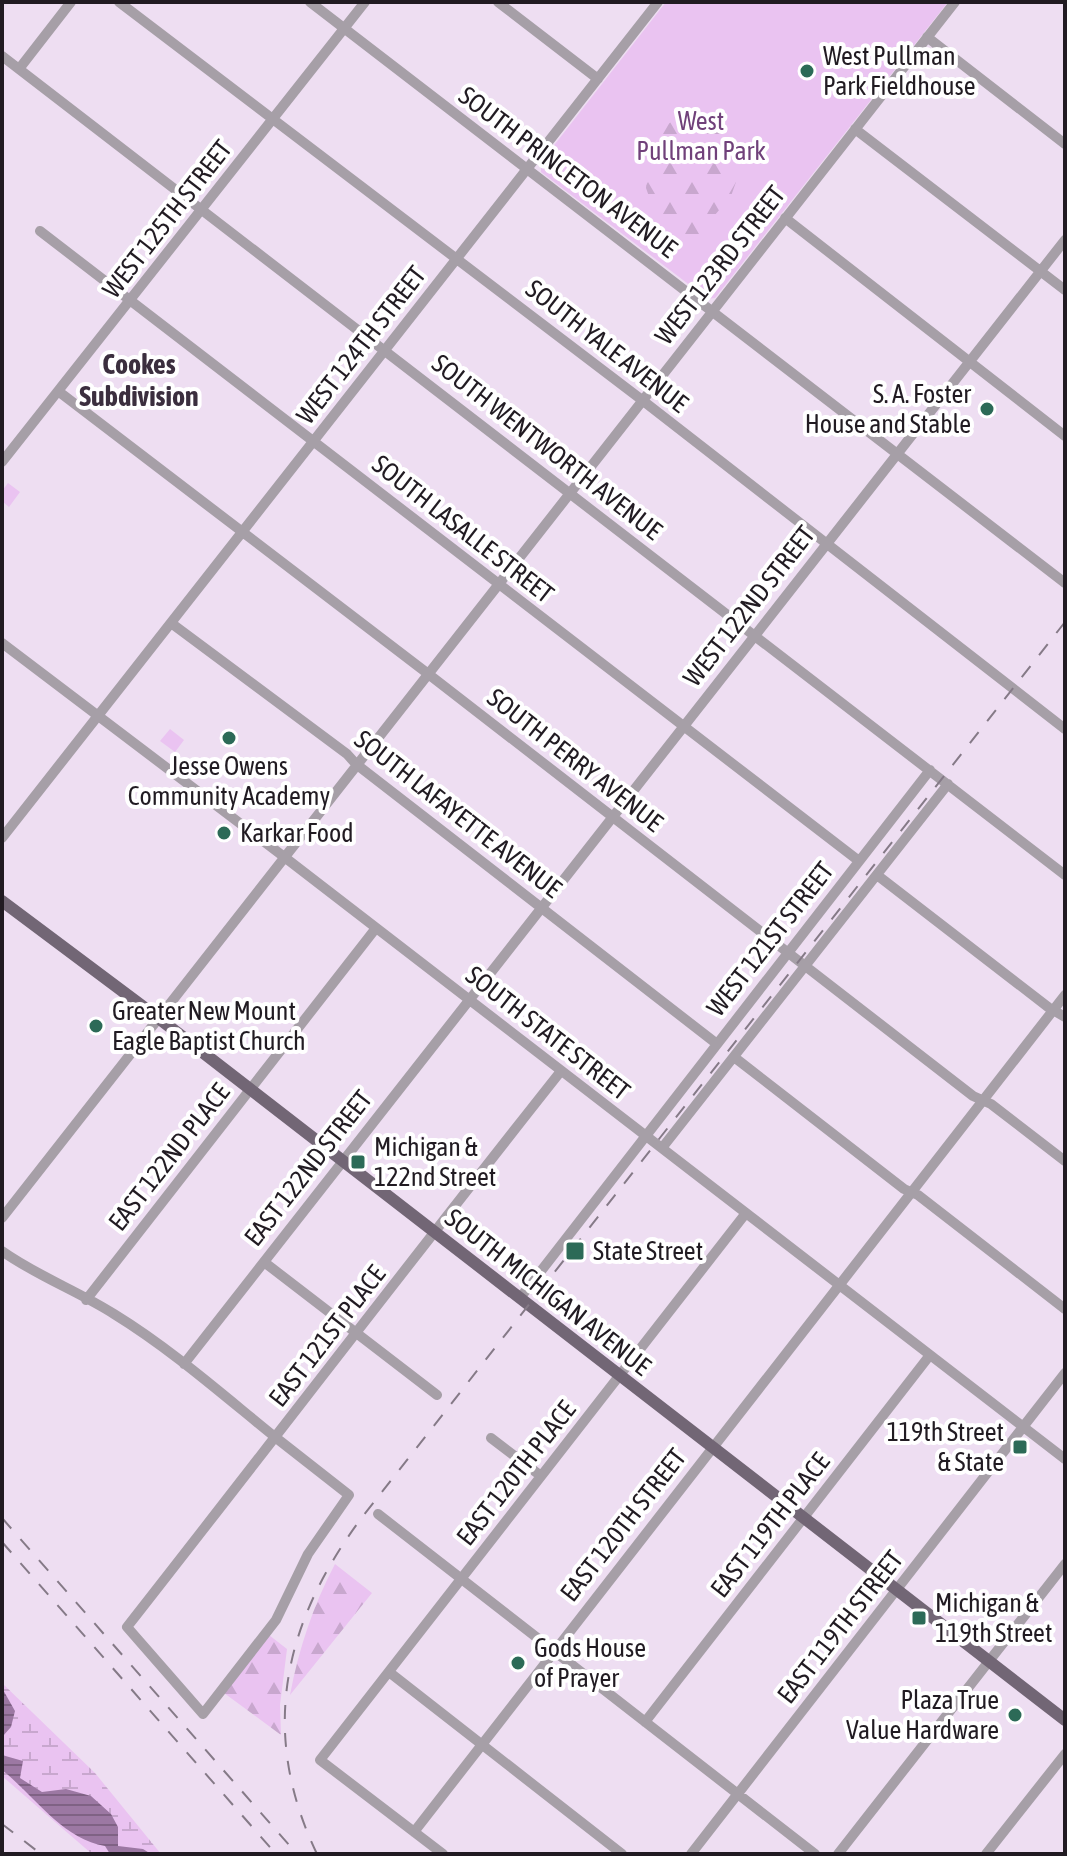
<svg xmlns="http://www.w3.org/2000/svg" width="1067" height="1856" font-family="'Asap Condensed',sans-serif">
  <style>
    .green { fill: #eac3f1 }
    .forest { fill: url(#forest-firs) }
    .wetland { fill: url(#wetland-marsh) }
    .water { fill: url(#water-rules) }
    .lines { fill: none; stroke-linecap: round; stroke-linejoin: round }
    .minor { stroke: #a69fa7; stroke-width: 10 }
    .major { stroke: #726675; stroke-width: 12 }
    .rail { stroke: #857a87; stroke-width: 2; stroke-dasharray: 14 14; stroke-linecap: butt }
    .poi-dot { fill: #2c6a57; stroke: #fff; stroke-width: 3 }
    .labels { text-anchor: middle; stroke-width: 8; stroke-linejoin: round; paint-order: stroke }
    .poi-label { font-size: 26px; fill: #211b22; stroke: #fff; text-anchor: start }
    .park-label { font-size: 26px; fill: #70417a; stroke: #fff }
    .street-label { font-size: 26px; fill: #211b22; stroke: #fff }
    .neighbourhood-label { font-size: 28px; font-weight: bold; fill: #3b2e3e; stroke: #fff }
  </style>
  <defs>
    <pattern id="forest-firs" width="22" height="20" patternUnits="userSpaceOnUse" patternTransform="scale(2)"><rect width="22" height="20" fill="#eac3f1"/><path d="M5 1l3.5 6h-7zM16 11l3.5 6h-7z" fill="#c8a7ce"/></pattern>
    <pattern id="wetland-marsh" width="20" height="14" patternUnits="userSpaceOnUse" patternTransform="scale(2)"><rect width="20" height="14" fill="#eac3f1"/><path d="M1 5h8M5 5V1M11 12h8M15 12V8" fill="none" stroke="#c8a7ce"/></pattern>
    <pattern id="water-rules" width="6" height="5" patternUnits="userSpaceOnUse" patternTransform="scale(2)"><rect width="6" height="5" fill="#9c78a3"/><path d="M0 2.5h6" fill="none" stroke="#7f6284"/></pattern>
  </defs>
  <rect width="100%" height="100%" fill="#eedef2"/>
  <!-- green -->
  <path class="green" d="M 666,2 L 948,2 L 715,298 L 708,299 L 541,172 L 541,162 Z
    M 8,483 L 20,492 L 9,507 L 2,501 L 2,491 Z
    M 170,729 L 184,740 L 175,752 L 160,741 Z"/>
  <!-- forest -->
  <path class="forest" d="M 679,117 L 710,121 L 729,133 L 741,168 L 731,196 L 698,235 L 691,240 L 673,243 L 652,205 L 646,188 L 647,177 L 638,155 L 649,129 L 660,129 Z
    M 335,1564 L 372,1593 L 290,1695 C 299,1648 313,1606 335,1564 Z
    M 269,1635 L 287,1649 L 280,1705 L 281,1735 L 224,1693 Z"/>
  <!-- wetland -->
  <path class="wetland" d="M 2,1683 L 95,1773 L 161,1854 L 92,1854 L 2,1776 Z"/>
  <!-- water -->
  <path class="water" d="M 2,1688 L 15,1711 L 11,1727 L 2,1737 Z
    M 2,1755 L 23,1761 L 20,1778 L 42,1792 L 66,1789 L 91,1796 L 111,1814 L 118,1827 L 118,1846 L 143,1849 L 151,1854 L 110,1854 L 105,1846 C 62,1839 34,1795 2,1770 Z"/>
  <g class="lines">
    <!-- minor -->
    <path class="minor" d="M 119,2 L 642,400 L 1065,729
      M 310,2 L 1065,583
      M 498,2 L 598,79
      M 927,37 L 1065,144
      M 2,56 L 1065,875
      M 19,69 L 71,2
      M 855,129 L 1065,290
      M 785,218 L 1065,436
      M 40,231 L 859,861
      M 58,391 L 427,673 L 973,1096 L 991,1104 L 1065,1161
      M 2,462 L 365,2
      M 171,623 L 347,754 L 356,764 L 717,1044
      M 2,643 L 283,856 L 1065,1459
      M 2,838 L 658,2
      M 877,875 L 1048,1007 L 1065,1017
      M 734,1057 L 904,1189 L 918,1195 L 1065,1309
      M 662,1148 L 948,784
      M 2,1218 L 955,2
      M 2,1251 C 37,1276 78,1291 114,1314 C 171,1349 223,1395 275,1437 L 349,1495 L 308,1554 L 276,1620 L 203,1714 L 127,1627 C 272,1442 415,1255 561,1071
      M 264,1262 L 437,1395
      M 520,1298 L 930,770
      M 86,1300 L 376,928
      M 184,1364 L 1065,240
      M 491,1438 L 541,1476
      M 378,1514 L 815,1854
      M 389,1672 L 622,1854
      M 645,1722 L 930,1355
      M 414,1832 L 1065,995
      M 443,1854 L 320,1760 L 746,1213
      M 691,1854 L 1065,1373
      M 838,1854 L 1065,1564
      M 986,1854 L 1065,1754"/>
    <!-- major -->
    <path class="major" d="M 2,901 L 157,1017 L 1065,1720"/>
    <!-- rail -->
    <path class="rail" d="M 2,1518 L 297,1854
      M 2,1542 L 276,1854
      M 2,1824 L 41,1854
      M 317,1854 C 258,1731 284,1621 363,1516 L 1065,622"/>
  </g>
  <!-- markers -->
  <g class="poi-dot">
    <circle cx="807" cy="71" r="8"/>
    <circle cx="987" cy="409" r="8"/>
    <circle cx="229" cy="738" r="8"/>
    <circle cx="224" cy="833" r="8"/>
    <circle cx="96" cy="1026" r="8"/>
    <rect x="350" y="1154" width="16" height="16" rx="4"/>
    <rect x="565" y="1241" width="20" height="20" rx="4"/>
    <rect x="1012" y="1439" width="16" height="16" rx="4"/>
    <rect x="911" y="1610" width="16" height="16" rx="4"/>
    <circle cx="518" cy="1663" r="8"/>
    <circle cx="1015" cy="1715" r="8"/>
  </g>
  <g class="labels">
    <!-- poi labels -->
    <g class="poi-label">
      <text x="823" y="65">West Pullman<tspan x="823" dy="30">Park Fieldhouse</tspan></text>
      <text x="971" y="403" text-anchor="end">S. A. Foster<tspan x="971" dy="30">House and Stable</tspan></text>
      <text x="229" y="775" text-anchor="middle">Jesse Owens<tspan x="229" dy="30">Community Academy</tspan></text>
      <text x="240" y="842">Karkar Food</text>
      <text x="112" y="1020">Greater New Mount<tspan x="112" dy="30">Eagle Baptist Church</tspan></text>
      <text x="374" y="1156">Michigan &amp;<tspan x="374" dy="30">122nd Street</tspan></text>
      <text x="593" y="1260">State Street</text>
      <text x="1004" y="1441" text-anchor="end">119th Street<tspan x="1004" dy="30">&amp; State</tspan></text>
      <text x="935" y="1612">Michigan &amp;<tspan x="935" dy="30">119th Street</tspan></text>
      <text x="534" y="1657">Gods House<tspan x="534" dy="30">of Prayer</tspan></text>
      <text x="999" y="1709" text-anchor="end">Plaza True<tspan x="999" dy="30">Value Hardware</tspan></text>
    </g>
    <!-- park labels -->
    <g class="park-label">
      <text x="701" y="130">West<tspan x="701" dy="30">Pullman Park</tspan></text>
    </g>
    <!-- street labels -->
    <g class="street-label">
      <text transform="translate(568 172) rotate(37)" y="9">SOUTH PRINCETON AVENUE</text>
      <text transform="translate(167 219) rotate(-52)" y="9">WEST 125TH STREET</text>
      <text transform="translate(720 265) rotate(-52)" y="9">WEST 123RD STREET</text>
      <text transform="translate(361 345) rotate(-52)" y="9">WEST 124TH STREET</text>
      <text transform="translate(607 346) rotate(38)" y="9">SOUTH YALE AVENUE</text>
      <text transform="translate(547 447) rotate(38)" y="9">SOUTH WENTWORTH AVENUE</text>
      <text transform="translate(463 529) rotate(38)" y="9">SOUTH LASALLE STREET</text>
      <text transform="translate(749 606) rotate(-52)" y="9">WEST 122ND STREET</text>
      <text transform="translate(575 760) rotate(38)" y="9">SOUTH PERRY AVENUE</text>
      <text transform="translate(458 814) rotate(38)" y="9">SOUTH LAFAYETTE AVENUE</text>
      <text transform="translate(770 939) rotate(-52)" y="9">WEST 121ST STREET</text>
      <text transform="translate(548 1033) rotate(38)" y="9">SOUTH STATE STREET</text>
      <text transform="translate(169 1157) rotate(-52)" y="9">EAST 122ND PLACE</text>
      <text transform="translate(308 1168) rotate(-52)" y="9">EAST 122ND STREET</text>
      <text transform="translate(548 1292) rotate(38)" y="9">SOUTH MICHIGAN AVENUE</text>
      <text transform="translate(327 1336) rotate(-52)" y="9">EAST 121ST PLACE</text>
      <text transform="translate(516 1473) rotate(-52)" y="9">EAST 120TH PLACE</text>
      <text transform="translate(623 1525) rotate(-52)" y="9">EAST 120TH STREET</text>
      <text transform="translate(770 1525) rotate(-52)" y="9">EAST 119TH PLACE</text>
      <text transform="translate(840 1627) rotate(-52)" y="9">EAST 119TH STREET</text>
    </g>
    <!-- neighbourhood labels -->
    <g class="neighbourhood-label">
      <text x="139" y="374">Cookes<tspan x="139" dy="32">Subdivision</tspan></text>
    </g>
  </g>
  <!-- border -->
  <rect width="1067" height="1856" fill="none" stroke="#211b22" stroke-width="8"/>
</svg>
